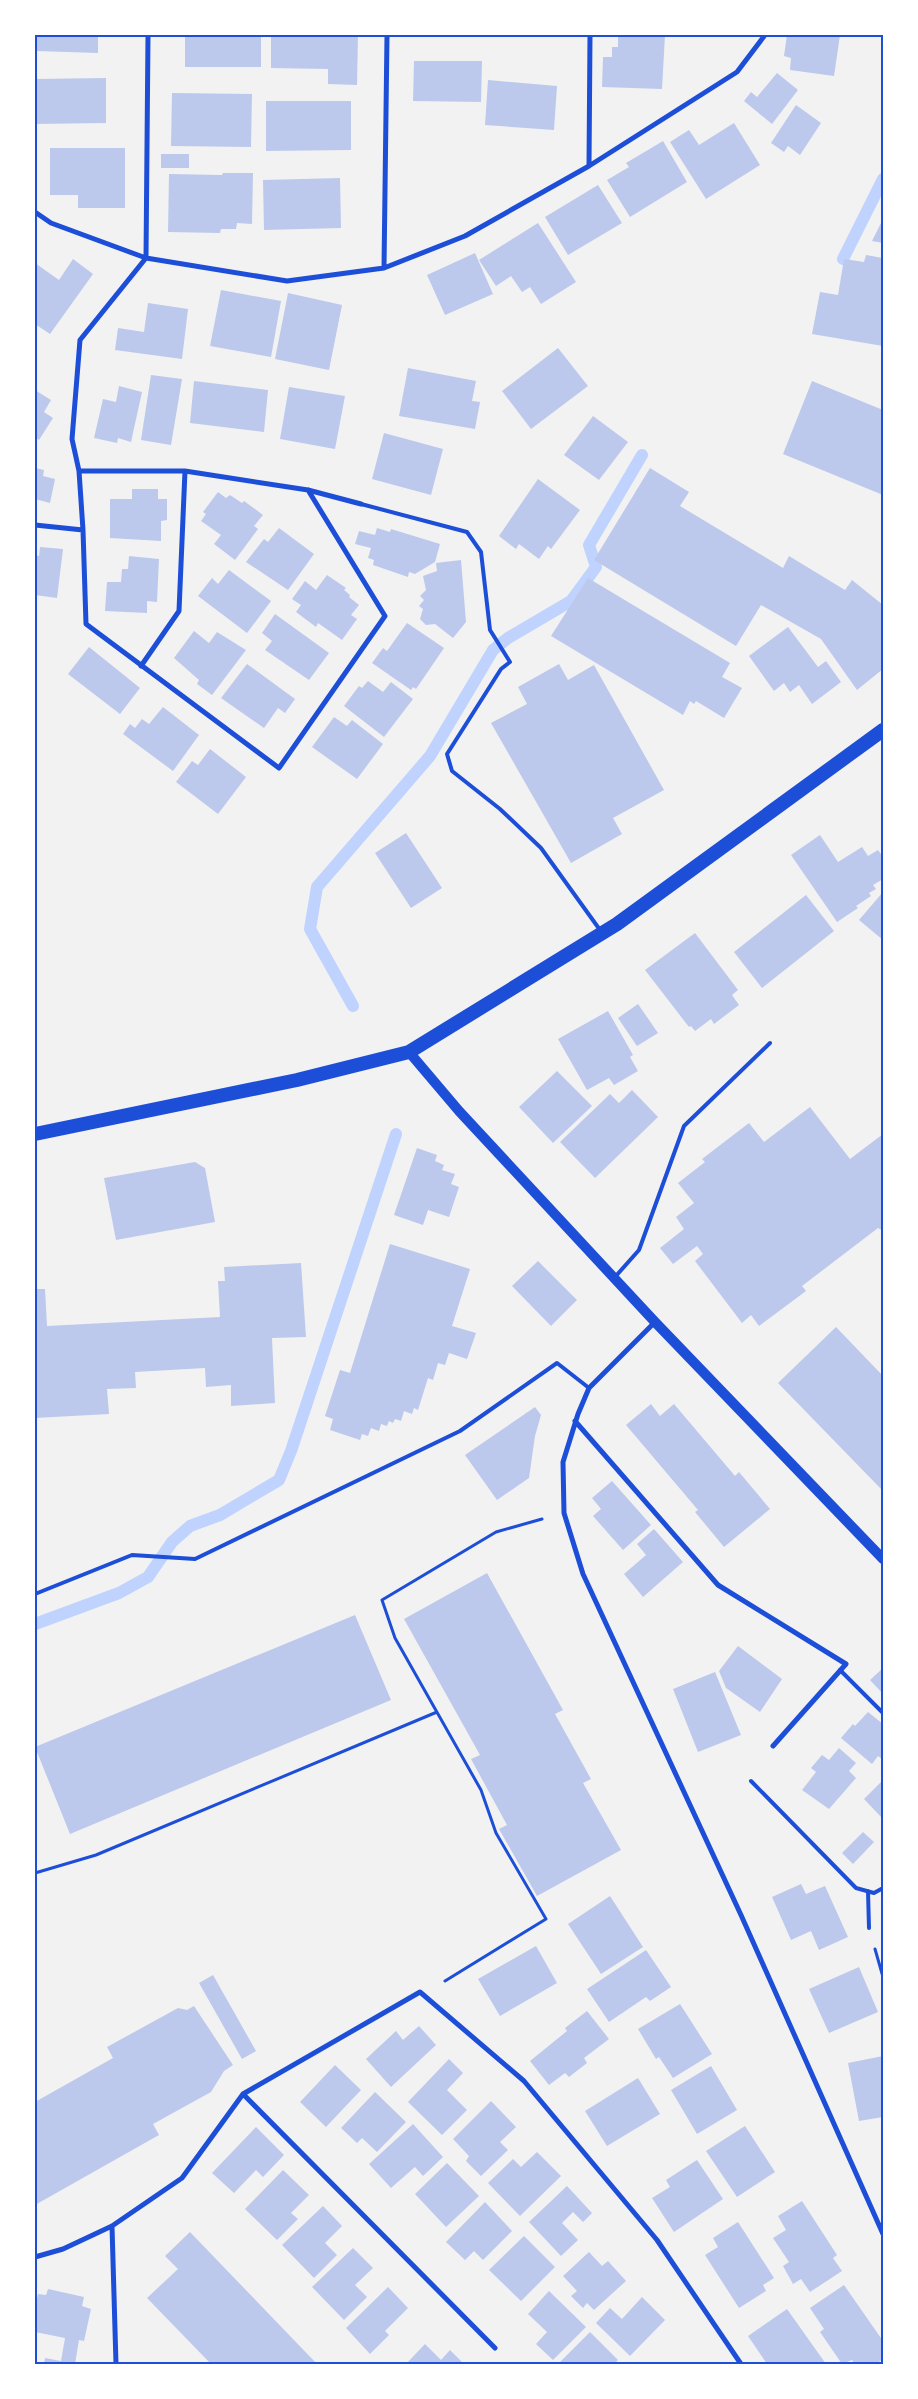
<svg xmlns="http://www.w3.org/2000/svg" width="918" height="2399" font-family="'Fira Sans',sans-serif">
  <style>
    .lines { fill: none; stroke-linecap: round; stroke-linejoin: round }
    .stream { stroke: #bfd3fe; stroke-width: 12 }
    .building { fill: #bdc9ec }
    .path { stroke: #1d4ed8; stroke-width: 3 }
    .service { stroke: #1d4ed8; stroke-width: 4 }
    .minor { stroke: #1d4ed8; stroke-width: 5 }
    .secondary { stroke: #1d4ed8; stroke-width: 10 }
    .trunk { stroke: #1d4ed8; stroke-width: 14 }
    .neatline { fill: none; stroke: #1d4ed8; stroke-width: 2 }
  </style>
  <rect width="100%" height="100%" fill="#f2f2f2"/>
  <g class="lines">
    <!-- stream -->
    <path class="stream" d="M 843,259 L 883,179
      M 353,1006 L 310,929 L 317,887 L 430,756 L 493,650 L 508,638 L 571,601 L 596,567 L 589,545 L 642,455
      M 35,1624 L 119,1593 L 148,1577 L 172,1542 L 190,1526 L 220,1515 L 279,1480 L 291,1451 L 396,1134"/>
  </g>
  <!-- building -->
  <path class="building" d="M 37,35 L 98,35 L 98,53 L 36,51 Z
    M 185,35 L 261,35 L 261,67 L 185,67 Z
    M 271,35 L 358,35 L 357,85 L 328,84 L 328,69 L 271,68 Z
    M 618,35 L 665,35 L 662,89 L 602,87 L 603,57 L 612,57 L 612,47 L 618,47 Z
    M 787,35 L 840,35 L 834,76 L 790,70 L 791,58 L 784,56 Z
    M 414,61 L 482,61 L 481,102 L 413,101 Z
    M 777,73 L 798,90 L 772,124 L 744,101 L 751,92 L 757,97 Z
    M 106,78 L 106,123 L 35,124 L 35,79 Z
    M 488,80 L 557,86 L 554,130 L 485,125 Z
    M 172,93 L 252,94 L 251,147 L 171,146 Z
    M 266,101 L 351,101 L 351,150 L 266,151 Z
    M 796,105 L 821,123 L 800,155 L 788,146 L 784,152 L 771,143 Z
    M 734,123 L 760,165 L 706,199 L 670,142 L 689,130 L 699,145 Z
    M 663,141 L 687,182 L 630,217 L 607,180 L 629,167 L 626,163 Z
    M 50,148 L 125,148 L 125,208 L 78,208 L 78,195 L 50,195 Z
    M 161,154 L 189,154 L 189,168 L 161,168 Z
    M 223,173 L 253,173 L 252,224 L 237,223 L 236,229 L 221,229 L 220,233 L 168,232 L 169,174 L 222,175 Z
    M 340,178 L 341,228 L 264,230 L 263,180 Z
    M 598,185 L 622,223 L 568,255 L 545,217 Z
    M 883,219 L 883,243 L 872,241 Z
    M 538,223 L 576,282 L 541,304 L 530,287 L 522,292 L 511,276 L 496,286 L 479,260 Z
    M 475,253 L 493,294 L 445,315 L 427,275 Z
    M 866,255 L 883,258 L 883,346 L 812,334 L 820,292 L 838,295 L 844,259 L 864,262 Z
    M 73,259 L 93,274 L 50,334 L 35,324 L 35,263 L 59,280 Z
    M 221,290 L 281,301 L 271,357 L 210,346 Z
    M 288,293 L 342,305 L 329,370 L 275,359 Z
    M 148,303 L 188,309 L 182,359 L 115,350 L 118,328 L 144,332 Z
    M 558,348 L 588,386 L 531,429 L 502,391 Z
    M 408,368 L 476,381 L 472,401 L 480,402 L 475,429 L 399,416 Z
    M 151,375 L 182,379 L 171,445 L 141,440 Z
    M 194,381 L 268,390 L 264,432 L 190,423 Z
    M 812,381 L 883,410 L 883,495 L 783,454 Z
    M 119,386 L 142,392 L 131,442 L 118,438 L 117,443 L 94,438 L 103,399 L 116,402 Z
    M 289,387 L 345,396 L 335,449 L 280,439 Z
    M 35,390 L 51,400 L 44,412 L 53,418 L 39,440 L 35,437 Z
    M 593,416 L 628,442 L 599,480 L 564,455 Z
    M 384,433 L 443,449 L 431,495 L 372,479 Z
    M 35,468 L 44,470 L 43,476 L 55,479 L 50,503 L 35,499 Z
    M 650,468 L 689,492 L 680,506 L 783,568 L 789,556 L 845,590 L 852,580 L 883,605 L 883,669 L 857,690 L 821,639 L 761,605 L 736,646 L 594,560 Z
    M 538,479 L 580,510 L 551,549 L 548,546 L 539,559 L 519,544 L 516,549 L 499,536 Z
    M 132,489 L 158,489 L 158,499 L 167,499 L 167,520 L 161,521 L 161,541 L 110,538 L 110,499 L 132,499 Z
    M 218,492 L 226,498 L 230,495 L 242,503 L 244,501 L 263,515 L 254,526 L 258,529 L 235,560 L 214,544 L 221,535 L 201,521 L 206,514 L 203,512 Z
    M 279,528 L 314,554 L 288,590 L 246,562 L 264,539 L 268,542 Z
    M 377,528 L 390,532 L 391,529 L 440,544 L 435,562 L 415,574 L 409,572 L 408,577 L 373,565 L 374,560 L 368,558 L 371,548 L 355,544 L 359,531 L 375,535 Z
    M 40,547 L 63,549 L 57,598 L 35,595 L 35,555 L 39,556 Z
    M 129,556 L 159,559 L 157,602 L 147,601 L 147,613 L 105,611 L 107,582 L 121,582 L 122,569 L 128,569 Z
    M 461,560 L 466,622 L 453,638 L 435,624 L 426,625 L 420,619 L 423,609 L 419,606 L 424,600 L 420,596 L 426,590 L 423,576 L 437,571 L 436,563 Z
    M 229,570 L 271,601 L 247,633 L 198,596 L 212,578 L 218,584 Z
    M 327,575 L 346,588 L 344,590 L 350,595 L 349,597 L 359,605 L 351,615 L 357,619 L 342,640 L 318,623 L 316,627 L 296,612 L 301,605 L 292,599 L 305,581 L 316,590 Z
    M 588,578 L 730,663 L 722,677 L 742,688 L 724,718 L 696,701 L 694,704 L 690,701 L 683,715 L 551,636 Z
    M 275,614 L 329,653 L 309,680 L 265,650 L 272,641 L 262,633 Z
    M 407,623 L 444,648 L 416,689 L 413,687 L 411,690 L 372,663 L 383,648 L 387,651 Z
    M 788,627 L 818,667 L 826,661 L 841,682 L 812,704 L 799,685 L 790,692 L 784,683 L 774,691 L 749,656 Z
    M 194,631 L 209,643 L 217,632 L 246,650 L 212,695 L 197,684 L 199,680 L 174,658 Z
    M 89,647 L 140,688 L 120,714 L 68,674 Z
    M 247,664 L 295,699 L 285,713 L 278,708 L 264,728 L 221,698 Z
    M 559,664 L 568,680 L 594,665 L 664,790 L 613,818 L 622,834 L 571,863 L 491,723 L 527,704 L 518,687 Z
    M 368,681 L 383,692 L 391,682 L 413,699 L 384,737 L 344,706 L 359,686 L 362,688 Z
    M 163,707 L 199,735 L 173,771 L 123,734 L 130,724 L 135,728 L 142,719 L 149,724 Z
    M 334,717 L 347,726 L 352,720 L 383,744 L 357,779 L 312,747 Z
    M 210,749 L 246,777 L 218,814 L 176,782 L 192,761 L 198,765 Z
    M 406,833 L 442,888 L 411,908 L 375,853 Z
    M 820,835 L 838,862 L 862,847 L 868,856 L 878,850 L 883,857 L 883,879 L 873,885 L 876,889 L 869,893 L 871,896 L 856,906 L 858,908 L 837,922 L 791,855 Z
    M 883,892 L 883,940 L 859,920 Z
    M 806,895 L 834,931 L 762,988 L 734,952 Z
    M 695,933 L 738,990 L 732,995 L 739,1005 L 714,1024 L 711,1019 L 695,1031 L 691,1026 L 689,1027 L 645,970 Z
    M 638,1004 L 658,1033 L 637,1046 L 618,1018 Z
    M 608,1011 L 633,1055 L 630,1057 L 638,1071 L 614,1085 L 609,1078 L 587,1090 L 558,1039 Z
    M 557,1071 L 592,1106 L 553,1143 L 519,1107 Z
    M 632,1090 L 658,1117 L 595,1178 L 560,1142 L 610,1094 L 619,1103 Z
    M 810,1107 L 850,1159 L 883,1134 L 883,1231 L 878,1228 L 802,1286 L 806,1291 L 759,1326 L 751,1315 L 742,1323 L 695,1261 L 703,1254 L 697,1246 L 673,1264 L 660,1248 L 684,1229 L 676,1217 L 694,1203 L 678,1183 L 705,1162 L 702,1159 L 749,1123 L 764,1142 Z
    M 417,1148 L 437,1155 L 435,1161 L 444,1165 L 442,1170 L 455,1174 L 451,1184 L 459,1187 L 449,1217 L 428,1210 L 423,1225 L 394,1215 Z
    M 195,1162 L 205,1168 L 215,1222 L 116,1240 L 104,1178 Z
    M 390,1244 L 470,1269 L 452,1326 L 476,1333 L 467,1359 L 449,1353 L 445,1365 L 438,1363 L 433,1380 L 428,1378 L 418,1410 L 414,1408 L 412,1414 L 404,1411 L 401,1421 L 395,1419 L 393,1423 L 389,1421 L 387,1426 L 381,1424 L 379,1431 L 371,1428 L 368,1436 L 362,1434 L 360,1440 L 330,1430 L 333,1419 L 325,1416 L 340,1370 L 350,1373 Z
    M 538,1261 L 577,1300 L 551,1326 L 512,1286 Z
    M 301,1263 L 306,1337 L 272,1338 L 275,1403 L 231,1406 L 231,1385 L 206,1387 L 205,1368 L 135,1372 L 136,1388 L 107,1389 L 109,1414 L 35,1418 L 35,1289 L 45,1289 L 47,1326 L 220,1317 L 218,1281 L 225,1281 L 224,1267 Z
    M 836,1327 L 883,1376 L 883,1491 L 778,1383 Z
    M 651,1404 L 660,1416 L 674,1404 L 735,1476 L 739,1472 L 770,1509 L 724,1547 L 695,1512 L 698,1510 L 626,1425 Z
    M 535,1407 L 541,1415 L 535,1436 L 529,1478 L 497,1500 L 465,1455 Z
    M 612,1481 L 651,1525 L 623,1550 L 593,1516 L 601,1509 L 592,1498 Z
    M 654,1529 L 683,1562 L 643,1597 L 624,1574 L 646,1555 L 637,1544 Z
    M 487,1573 L 563,1710 L 555,1714 L 591,1779 L 583,1783 L 621,1850 L 537,1896 L 499,1829 L 507,1825 L 471,1759 L 480,1755 L 404,1619 Z
    M 355,1615 L 391,1700 L 70,1834 L 35,1747 Z
    M 738,1646 L 782,1679 L 760,1712 L 726,1688 L 719,1671 Z
    M 883,1668 L 883,1694 L 870,1680 Z
    M 715,1672 L 741,1735 L 698,1752 L 673,1689 Z
    M 868,1712 L 883,1724 L 883,1760 L 878,1756 L 872,1764 L 841,1738 L 853,1724 L 855,1726 Z
    M 839,1748 L 856,1763 L 849,1771 L 856,1778 L 829,1809 L 802,1790 L 816,1772 L 811,1768 L 822,1755 L 829,1760 Z
    M 883,1780 L 883,1819 L 864,1799 Z
    M 863,1832 L 874,1842 L 853,1864 L 842,1853 Z
    M 801,1884 L 806,1894 L 825,1886 L 848,1937 L 819,1950 L 811,1931 L 791,1940 L 772,1897 Z
    M 610,1896 L 643,1947 L 601,1974 L 568,1924 Z
    M 536,1946 L 557,1983 L 500,2016 L 478,1979 Z
    M 646,1950 L 671,1987 L 650,2001 L 646,1997 L 609,2022 L 587,1989 Z
    M 859,1967 L 878,2012 L 829,2033 L 809,1989 Z
    M 213,1975 L 256,2051 L 242,2059 L 199,1983 Z
    M 680,2004 L 712,2054 L 673,2078 L 659,2057 L 656,2059 L 638,2029 Z
    M 194,2006 L 233,2065 L 224,2071 L 211,2092 L 153,2124 L 159,2135 L 35,2205 L 35,2102 L 113,2058 L 107,2047 L 178,2008 L 187,2010 Z
    M 587,2011 L 609,2039 L 584,2058 L 587,2063 L 569,2077 L 565,2073 L 549,2085 L 530,2061 L 567,2031 L 565,2028 Z
    M 419,2026 L 436,2045 L 391,2087 L 366,2059 L 396,2031 L 403,2040 Z
    M 883,2056 L 883,2117 L 859,2121 L 848,2063 Z
    M 449,2059 L 463,2073 L 447,2090 L 467,2110 L 442,2135 L 408,2102 Z
    M 335,2065 L 361,2090 L 326,2127 L 300,2102 Z
    M 711,2066 L 737,2110 L 697,2134 L 671,2090 Z
    M 638,2078 L 660,2114 L 607,2146 L 585,2111 Z
    M 375,2092 L 406,2122 L 377,2152 L 362,2138 L 357,2143 L 341,2128 Z
    M 491,2101 L 516,2127 L 500,2142 L 508,2150 L 481,2176 L 466,2161 L 469,2156 L 453,2139 Z
    M 413,2124 L 443,2157 L 423,2176 L 415,2167 L 391,2188 L 369,2164 Z
    M 745,2126 L 775,2172 L 737,2197 L 706,2151 Z
    M 256,2127 L 284,2155 L 263,2177 L 256,2170 L 234,2193 L 212,2173 Z
    M 537,2152 L 561,2176 L 520,2216 L 488,2183 L 513,2159 L 521,2167 Z
    M 697,2160 L 723,2199 L 674,2232 L 652,2198 L 670,2187 L 666,2180 Z
    M 447,2163 L 479,2196 L 446,2227 L 415,2194 Z
    M 283,2170 L 309,2195 L 291,2213 L 298,2219 L 277,2240 L 245,2209 Z
    M 567,2186 L 592,2213 L 583,2222 L 573,2212 L 562,2223 L 578,2240 L 561,2256 L 529,2222 Z
    M 802,2201 L 837,2255 L 833,2258 L 842,2271 L 810,2292 L 801,2279 L 793,2284 L 783,2266 L 789,2262 L 773,2238 L 786,2230 L 778,2216 Z
    M 485,2202 L 512,2231 L 483,2260 L 474,2251 L 465,2260 L 446,2242 Z
    M 323,2206 L 342,2226 L 325,2243 L 337,2255 L 314,2278 L 282,2245 Z
    M 738,2222 L 774,2278 L 763,2285 L 766,2291 L 739,2308 L 705,2255 L 718,2247 L 713,2238 Z
    M 190,2232 L 317,2364 L 211,2364 L 147,2298 L 178,2269 L 165,2256 Z
    M 524,2236 L 555,2267 L 521,2301 L 489,2270 Z
    M 353,2248 L 373,2268 L 355,2285 L 367,2297 L 344,2320 L 312,2287 Z
    M 589,2252 L 602,2266 L 608,2261 L 626,2281 L 594,2310 L 587,2303 L 583,2308 L 571,2296 L 577,2291 L 563,2276 Z
    M 844,2285 L 883,2341 L 883,2359 L 876,2364 L 855,2364 L 852,2360 L 842,2364 L 820,2332 L 824,2329 L 810,2308 Z
    M 388,2287 L 408,2308 L 385,2331 L 389,2335 L 370,2354 L 346,2328 Z
    M 48,2289 L 84,2297 L 82,2306 L 91,2309 L 84,2341 L 79,2340 L 75,2364 L 44,2364 L 45,2358 L 61,2361 L 65,2338 L 35,2332 L 35,2307 L 38,2294 L 46,2295 Z
    M 549,2291 L 586,2327 L 553,2360 L 536,2344 L 547,2332 L 528,2314 Z
    M 642,2297 L 665,2320 L 630,2356 L 596,2323 L 610,2308 L 622,2319 Z
    M 787,2309 L 826,2364 L 767,2364 L 748,2336 Z
    M 590,2332 L 618,2360 L 614,2364 L 558,2364 Z
    M 425,2344 L 441,2360 L 450,2350 L 464,2364 L 406,2364 Z"/>
  <g class="lines">
    <!-- path -->
    <path class="path" d="M 35,1873 L 96,1855 L 437,1712
      M 875,1949 L 883,1977
      M 445,1981 L 546,1919 L 496,1833 L 481,1790 L 395,1638 L 382,1600 L 496,1532 L 542,1519"/>
    <!-- service -->
    <path class="service" d="M 361,504 L 467,532 L 481,552 L 490,630 L 510,662 L 501,669 L 447,754 L 452,771 L 500,809 L 541,848 L 600,930
      M 615,1277 L 639,1250 L 684,1126 L 770,1043
      M 35,1594 L 132,1555 L 195,1559 L 460,1431 L 557,1363 L 589,1388
      M 840,1670 L 883,1713
      M 751,1781 L 856,1888 L 874,1893 L 883,1888
      M 868,1891 L 869,1928"/>
    <!-- minor -->
    <path class="minor" d="M 148,35 L 146,258 L 80,340 L 72,439 L 79,471 L 83,530 L 86,624 L 279,768 L 385,616 L 308,490
      M 589,166 L 590,35
      M 35,212 L 51,223 L 146,258 L 287,281 L 384,268 L 465,236 L 589,166 L 737,72 L 765,35
      M 384,268 L 387,35
      M 79,471 L 185,471 L 308,490 L 361,504
      M 35,525 L 83,530
      M 141,666 L 179,611 L 185,471
      M 655,1322 L 589,1388 L 578,1414 L 563,1462 L 564,1513 L 583,1574 L 741,1915 L 883,2234
      M 575,1421 L 718,1585 L 846,1664 L 773,1746
      M 243,2094 L 495,2348
      M 112,2226 L 116,2364
      M 35,2257 L 63,2249 L 112,2226 L 182,2178 L 243,2094 L 420,1992 L 524,2081 L 657,2240 L 741,2364"/>
    <!-- secondary -->
    <path class="secondary" d="M 409,1052 L 459,1111 L 655,1322 L 883,1559"/>
    <!-- trunk -->
    <path class="trunk" d="M 35,1134 L 297,1080 L 409,1052 L 617,924 L 883,730"/>
  </g>
  <!-- border -->
  <rect width="918" height="2399" fill="none" stroke="#ffffff" stroke-width="72"/>
  <rect x="36" y="36" width="846" height="2327" class="neatline"/>
</svg>
